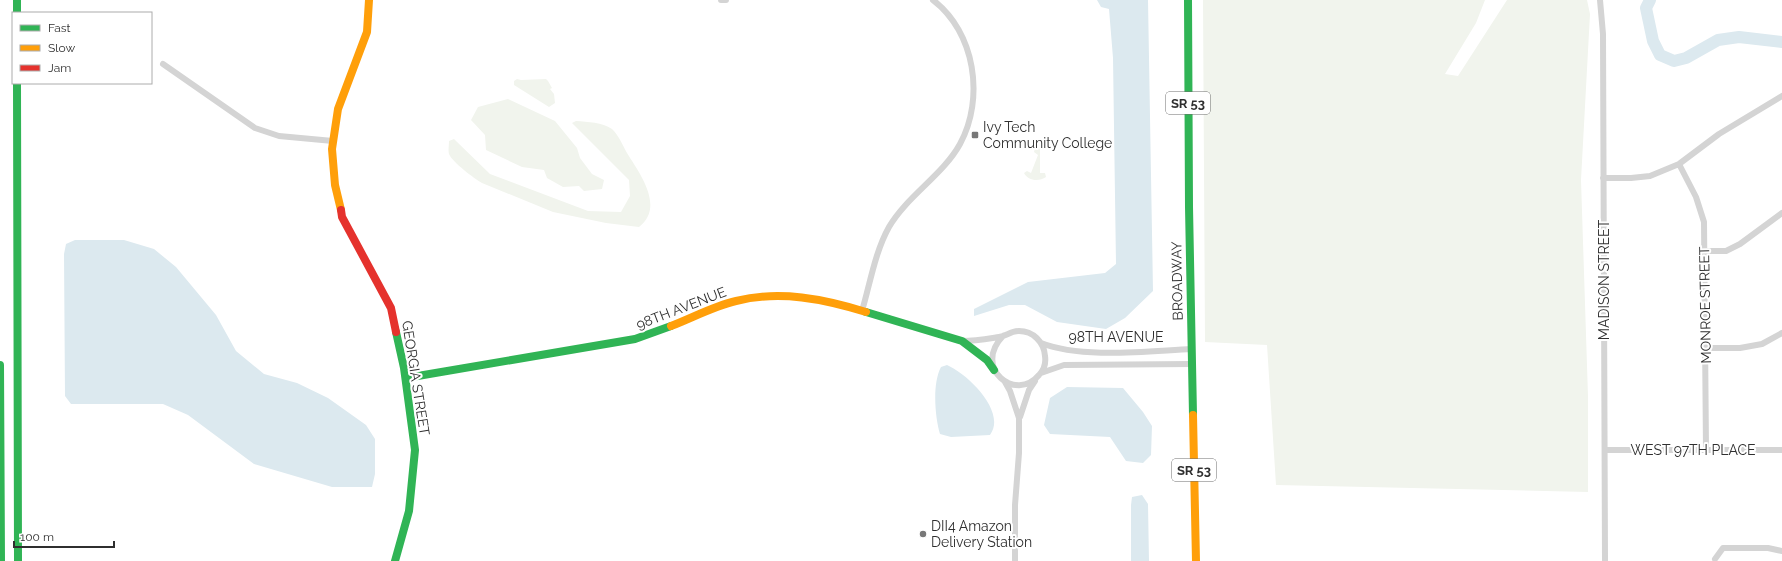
<svg xmlns="http://www.w3.org/2000/svg" width="1782" height="561" font-family="Raleway,sans-serif">
  <style>
    .green { fill: #f1f4ed }
    .water { fill: #dce9ef }
    .lines { fill: none; stroke-linecap: round; stroke-linejoin: round }
    .river { stroke: #dce9ef; stroke-width: 12 }
    .street { stroke: #d4d4d4; stroke-width: 6 }
    .fast { stroke: #30b455; stroke-width: 8 }
    .slow { stroke: #ff9f0a; stroke-width: 8 }
    .jam { stroke: #e5322d; stroke-width: 8 }
    .poi-dot { fill: #787878; stroke: #fff; stroke-width: 1.5 }
    .labels { text-anchor: middle; stroke-width: 4; stroke-linejoin: round; paint-order: stroke }
    .shield { fill: #fff; stroke: #6d6d6d; stroke-width: 1 }
    .shield-label { font-size: 13px; font-weight: bold; fill: #2f2f2f }
    .poi-label { font-size: 14px; fill: #2f2f2f; stroke: #fff; text-anchor: start }
    .street-label { font-size: 14px; fill: #2f2f2f; stroke: #fff }
  </style>
  <rect width="100%" height="100%" fill="#fff"/>
  <!-- green -->
  <path class="green" d="M 1203,0 L 1485,0 L 1476,23 L 1445,74 L 1458,76 L 1507,0 L 1587,0 L 1590,14 L 1581,180 L 1588,396 L 1588,492 L 1276,485 L 1267,345 L 1205,342 Z
    M 517,79 L 521,80 L 546,79 L 548,81 L 552,88 L 550,89 L 554,94 L 555,103 L 549,107 L 514,85 L 514,81 Z
    M 508,99 L 555,121 L 577,148 L 580,158 L 592,174 L 604,180 L 602,189 L 584,191 L 579,186 L 563,187 L 547,178 L 544,170 L 522,167 L 486,150 L 485,135 L 471,120 L 478,107 Z
    M 576,121 C 588,122 602,122 612,129 C 618,134 623,146 627,153 C 640,174 665,207 639,227 L 606,223 L 553,212 L 482,183 C 475,179 452,162 449,154 C 448,151 449,145 449,141 L 454,139 L 490,174 L 588,211 L 621,212 L 630,196 L 629,180 L 572,123 Z
    M 1040,141 L 1045,144 L 1040,147 L 1040,173 L 1045,173 L 1046,177 C 1039,182 1028,181 1024,173 L 1027,171 L 1031,173 L 1038,155 L 1034,152 L 1036,144 Z"/>
  <!-- water -->
  <path class="water" d="M 1097,0 L 1148,0 L 1153,291 L 1125,318 L 1106,329 L 1057,322 L 1025,305 L 1009,305 L 974,316 L 974,309 L 1028,282 L 1105,273 L 1116,264 L 1113,58 L 1109,9 L 1101,7 Z
    M 75,240 L 124,240 L 154,249 L 176,267 L 216,315 L 236,351 L 264,374 L 297,383 L 328,398 L 366,425 L 375,439 L 375,474 L 372,487 L 332,487 L 254,464 L 188,415 L 163,404 L 71,404 L 65,396 L 64,254 L 66,244 Z
    M 947,365 C 968,374 1007,412 990,435 L 951,437 L 940,434 C 935,417 932,384 941,367 Z
    M 1067,387 L 1123,388 L 1143,412 L 1152,426 L 1151,455 L 1143,463 L 1126,461 L 1110,437 L 1050,434 L 1044,425 L 1050,398 Z
    M 1142,495 L 1148,504 L 1149,561 L 1131,561 L 1131,505 L 1132,497 Z"/>
  <g class="lines">
    <!-- river -->
    <path class="river" d="M 1650,0 L 1646,8 L 1653,41 L 1660,55 L 1674,61 L 1686,58 L 1718,40 L 1739,37 L 1782,42"/>
    <!-- street -->
    <path class="street" d="M 721,0 L 726,0
      M 1600,0 L 1603,34 L 1605,561
      M 163,64 L 255,128 L 279,136 L 333,141
      M 1679,164 L 1696,197 L 1704,222 L 1706,450
      M 1603,178 L 1631,178 L 1650,176 L 1679,164 L 1719,134 L 1782,96
      M 1704,251 L 1726,251 L 1740,244 L 1782,213
      M 862,311 C 870,284 875,252 889,227 C 907,196 943,175 960,144 C 985,98 975,32 933,0
      M 962,341 C 975,341 986,339 999,337 C 1006,336 1011,331 1019,331 C 1033,331 1044,342 1045,356 C 1046,363 1044,370 1039,375 C 1016,403 972,368 1003,336
      M 1041,343 C 1082,359 1147,351 1192,349
      M 1705,348 L 1740,348 L 1762,344 L 1782,333
      M 1041,373 L 1064,365 L 1192,364
      M 1005,382 L 1010,391 L 1019,418 L 1019,453 L 1015,505 L 1015,561
      M 1020,417 L 1029,390 L 1035,381
      M 1605,450 L 1782,450
      M 1715,559 L 1723,548 L 1768,548 L 1782,551"/>
    <!-- fast -->
    <path class="fast" d="M 17,0 L 17,13
      M 1188,0 L 1189,207 L 1193,415
      M 17,83 L 18,561
      M 866,312 L 962,341 L 987,360 L 994,370
      M 0,365 L 1,561
      M 406,378 L 635,339 L 671,326
      M 395,561 L 409,511 L 415,450 L 404,368 L 396,332"/>
    <!-- slow -->
    <path class="slow" d="M 341,210 L 335,185 L 332,149 L 338,109 L 367,32 L 369,0
      M 671,326 C 692,318 714,306 736,301 C 780,290 824,299 866,312
      M 1193,415 L 1196,561"/>
    <!-- jam -->
    <path class="jam" d="M 341,210 L 342,217 L 391,308 L 396,332"/>
  </g>
  <!-- markers -->
  <g class="poi-dot">
    <rect x="971" y="131" width="8" height="8" rx="2"/>
    <circle cx="923" cy="534" r="4"/>
  </g>
  <g class="labels">
    <!-- shield labels -->
    <g class="shield">
      <rect x="1166" y="92" width="44" height="22" rx="3"/>
      <rect x="1172" y="459" width="44" height="22" rx="3"/>
    </g>
    <g class="shield-label">
      <text x="1188" y="108">SR 53</text>
      <text x="1194" y="475">SR 53</text>
    </g>
    <!-- poi labels -->
    <g class="poi-label">
      <text x="983" y="132">Ivy Tech<tspan x="983" dy="16">Community College</tspan></text>
      <text x="931" y="531">DII4 Amazon<tspan x="931" dy="16">Delivery Station</tspan></text>
    </g>
    <!-- street labels -->
    <g class="street-label">
      <text transform="translate(1604 280) rotate(-90)" y="5">MADISON STREET</text>
      <text transform="translate(1177 281) rotate(-91)" y="5">BROADWAY</text>
      <text transform="translate(1705 305) rotate(-91)" y="5">MONROE STREET</text>
      <text transform="translate(681 308) rotate(-21)" y="5">98TH AVENUE</text>
      <text x="1116" y="342">98TH AVENUE</text>
      <text transform="translate(416 378) rotate(81)" y="5">GEORGIA STREET</text>
      <text x="1693" y="455">WEST 97TH PLACE</text>
    </g>
  </g>
  <!-- legend -->
  <rect x="12" y="12" width="140" height="72" fill="#ffffff" stroke="#acacac"/>
  <rect x="20" y="25" width="20" height="6" fill="#30b455" stroke="#acacac"/>
  <text x="48" y="32" font-size="12" fill="#2f2f2f">Fast</text>
  <rect x="20" y="45" width="20" height="6" fill="#ff9f0a" stroke="#acacac"/>
  <text x="48" y="52" font-size="12" fill="#2f2f2f">Slow</text>
  <rect x="20" y="65" width="20" height="6" fill="#e5322d" stroke="#acacac"/>
  <text x="48" y="72" font-size="12" fill="#2f2f2f">Jam</text>
  <!-- scale -->
  <path d="M14 541v6h100v-6" fill="none" stroke="#2f2f2f" stroke-width="2"/>
  <text x="20" y="541" font-size="12" fill="#2f2f2f" stroke="#ffffff" stroke-width="3" paint-order="stroke">100 m</text>
</svg>
